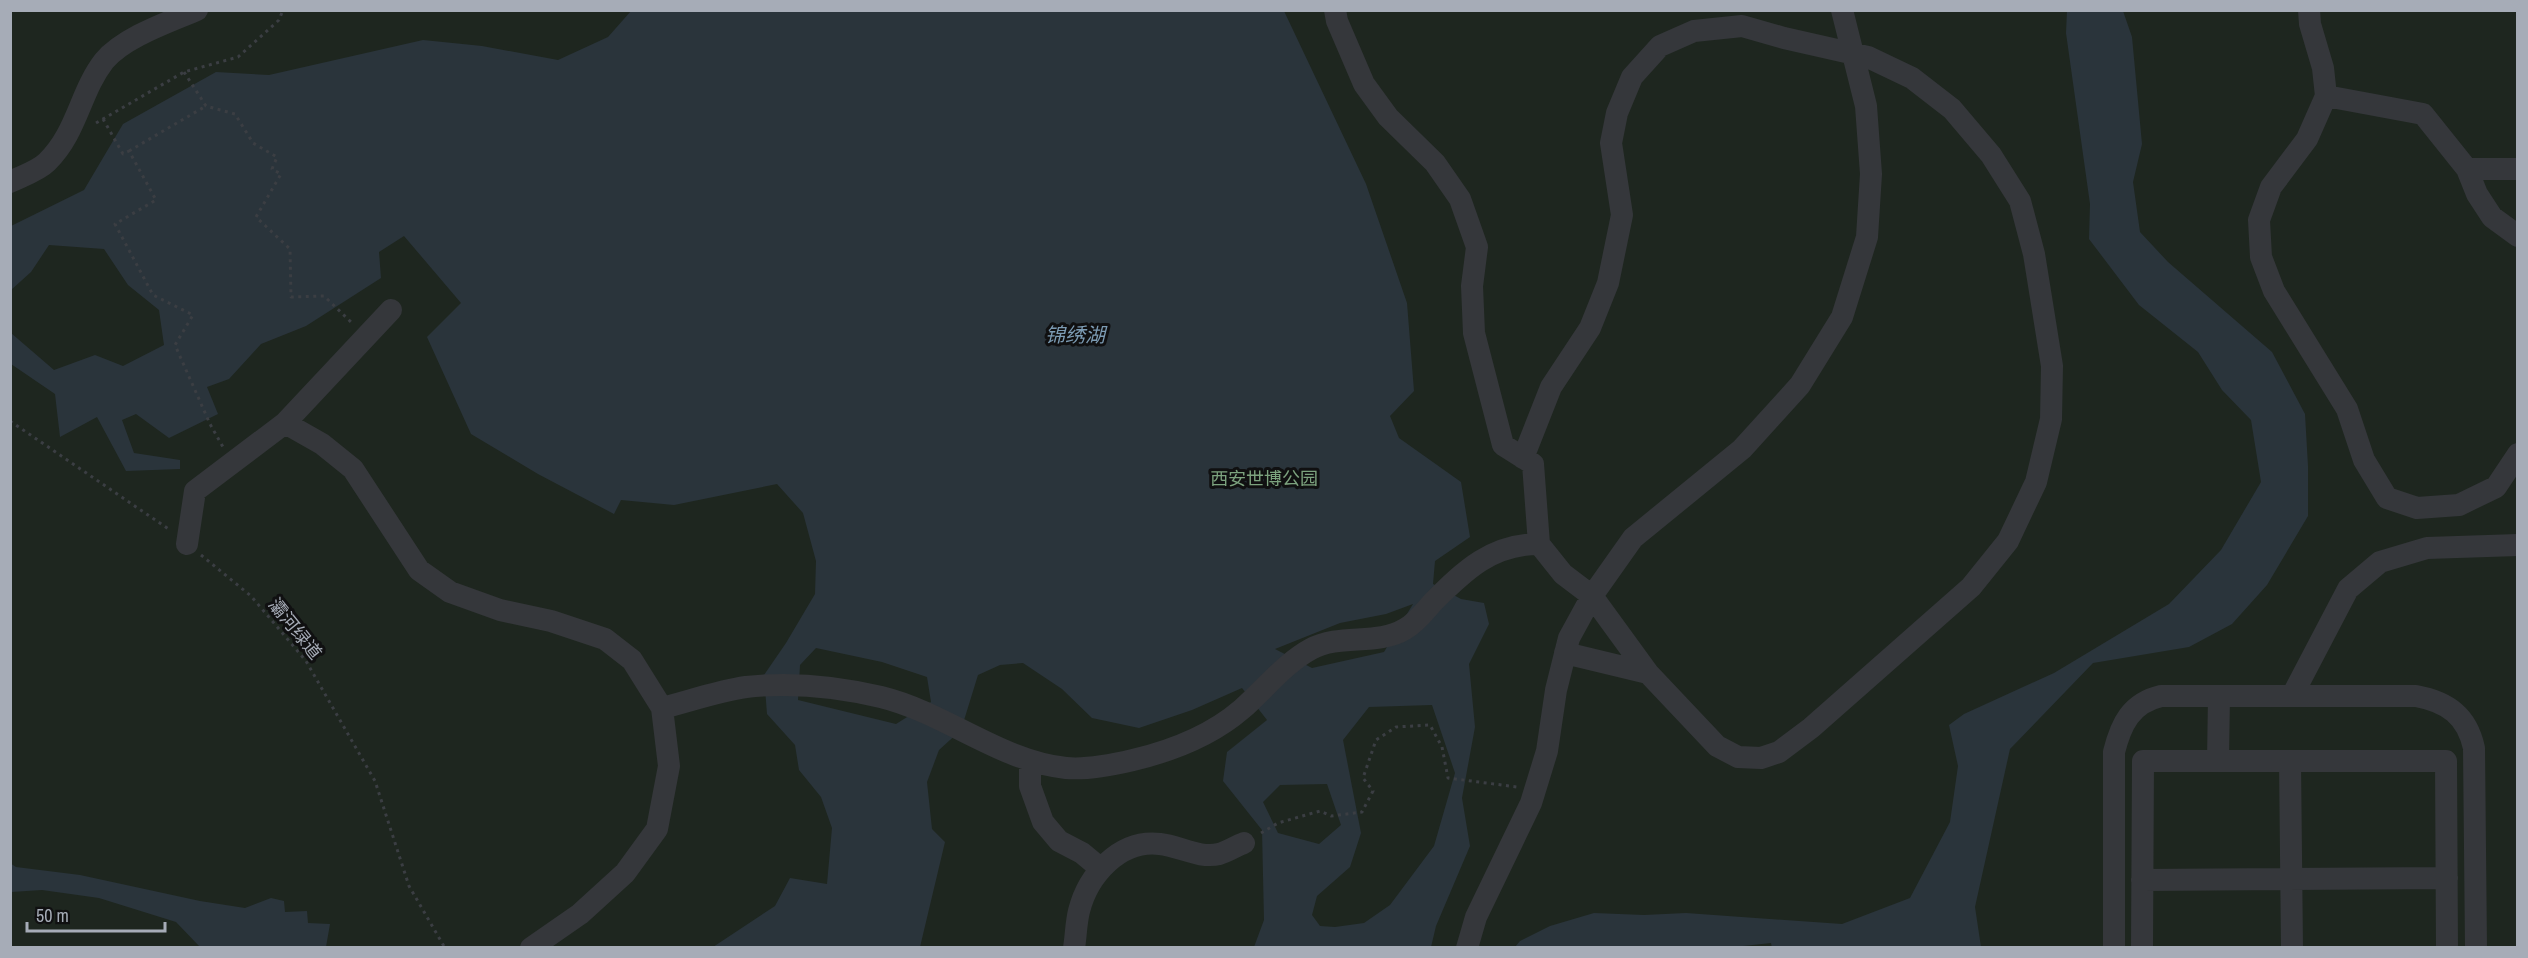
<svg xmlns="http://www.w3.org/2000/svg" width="2528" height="958" font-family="'Archivo Narrow','Noto Sans SC',sans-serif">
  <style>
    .green { fill: #1e261f }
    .water { fill: #2a343b; fill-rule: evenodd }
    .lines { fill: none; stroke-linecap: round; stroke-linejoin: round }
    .path { stroke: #3b3e43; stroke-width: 3; stroke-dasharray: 3 4.5; stroke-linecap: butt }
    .minor { stroke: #35373b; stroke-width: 22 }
    .labels { text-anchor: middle; stroke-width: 6; stroke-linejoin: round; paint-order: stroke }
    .park-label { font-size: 18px; fill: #7ca27e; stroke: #101011 }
    .street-label { font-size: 18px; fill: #a6acb7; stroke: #101011 }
    .water-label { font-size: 20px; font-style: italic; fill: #7c9bb3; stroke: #101011 }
  </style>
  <rect width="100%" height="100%" fill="#141516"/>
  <!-- green -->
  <path class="green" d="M 11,11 L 2517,11 L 2517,947 L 11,947 Z"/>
  <!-- water -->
  <path class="water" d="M 631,11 L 1284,11 L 1366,184 L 1407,303 L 1414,391 L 1390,416 L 1399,438 L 1461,482 L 1470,537 L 1435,561 L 1433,584 L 1461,599 L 1484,603 L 1489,624 L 1469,664 L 1475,727 L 1462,798 L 1470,846 L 1436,926 L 1431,947 L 1254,947 L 1264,920 L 1262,830 L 1223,781 L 1227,752 L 1267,720 L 1242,688 L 1192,710 L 1139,728 L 1092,718 L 1062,689 L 1023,663 L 1000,665 L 978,675 L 961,730 L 939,750 L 927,782 L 932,829 L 945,842 L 920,947 L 713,947 L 775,906 L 790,878 L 827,884 L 832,828 L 821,797 L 799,770 L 795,745 L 767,714 L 764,675 L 786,643 L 815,594 L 816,561 L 803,513 L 777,484 L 674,505 L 621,500 L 614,514 L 538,474 L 471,434 L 427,337 L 461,303 L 404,236 L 379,252 L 381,278 L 306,326 L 261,344 L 229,379 L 207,387 L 218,414 L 169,438 L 136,414 L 122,420 L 134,453 L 180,460 L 180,469 L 126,471 L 97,417 L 60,437 L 55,394 L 11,364 L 11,333 L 54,370 L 95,355 L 123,366 L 164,345 L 159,310 L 128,285 L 104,249 L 49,245 L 31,272 L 11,290 L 11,226 L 84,190 L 123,124 L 216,72 L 269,75 L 423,40 L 482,46 L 558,60 L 608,37 ZM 1413,604 L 1384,652 L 1312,668 L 1275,649 L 1340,623 L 1386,614 ZM 816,648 L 882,662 L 927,677 L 931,702 L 896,724 L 798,700 L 800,665 ZM 1432,705 L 1455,773 L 1434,846 L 1390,905 L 1364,923 L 1335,927 L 1320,926 L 1312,915 L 1317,896 L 1350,867 L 1361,833 L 1343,740 L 1369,707 ZM 1327,784 L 1341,825 L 1319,844 L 1278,833 L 1263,802 L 1280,785 Z
    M 2067,11 L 2123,11 L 2132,37 L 2142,144 L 2133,182 L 2140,232 L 2168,262 L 2272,352 L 2305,414 L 2308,466 L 2308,516 L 2267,585 L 2232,624 L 2189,647 L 2093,663 L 2010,749 L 1975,907 L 1981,947 L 1772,948 L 1771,943 L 1725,948 L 1515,947 L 1520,941 L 1550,926 L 1594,913 L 1644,915 L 1686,913 L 1842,924 L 1910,898 L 1950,822 L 1958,766 L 1949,725 L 1964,714 L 2054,673 L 2169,604 L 2221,550 L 2261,482 L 2251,420 L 2222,390 L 2198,352 L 2139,305 L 2089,239 L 2090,204 L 2066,33 Z
    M 10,863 L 16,867 L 80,875 L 200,901 L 245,908 L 271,898 L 284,901 L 285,912 L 307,911 L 308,923 L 330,924 L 326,947 L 200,947 L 176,922 L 99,898 L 42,890 L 11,892 Z"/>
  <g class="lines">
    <!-- path -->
    <path class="path" d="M 543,10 L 544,10
      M 184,72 L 206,106 L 235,114 L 253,143 L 277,157 L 272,169 L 281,174 L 256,217 L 290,249 L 291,297 L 324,296 L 352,323
      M 103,119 L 123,154 L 129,151 L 156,200 L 115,224 L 153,295 L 193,315 L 175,345 L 210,424 L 223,447
      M 96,123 L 184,72 L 238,57 L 279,20 L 283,10
      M 129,151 L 206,106
      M 10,421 L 170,530
      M 201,555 L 251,596 L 306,661 L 375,781 L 409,886 L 445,948
      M 1261,833 L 1278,823 L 1320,811 L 1331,816 L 1362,812 L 1373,791 L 1363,778 L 1376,740 L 1396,727 L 1430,725 L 1442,747 L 1448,778 L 1517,787"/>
    <!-- minor -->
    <path class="minor" d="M 1335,10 L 1337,21 L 1364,84 L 1388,117 L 1435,163 L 1460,199 L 1477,247 L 1472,286 L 1474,333 L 1503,445 L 1533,464 L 1539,544
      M 2309,10 L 2310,24 L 2323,68 L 2326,96 L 2307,139 L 2271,187 L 2259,220 L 2261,257 L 2274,291 L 2347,409 L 2364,460 L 2387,498 L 2417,508 L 2459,505 L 2496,487 L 2518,454
      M 2326,96 L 2423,114 L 2467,169 L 2477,194 L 2492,217 L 2518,236
      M 2467,169 L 2518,169
      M 10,182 C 22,176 38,171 47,162 C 77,133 80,92 104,61 C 124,37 169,22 197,10
      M 285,423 L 322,444 L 353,469 L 419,570 L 450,592 L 500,610 L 551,621 L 605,639 L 632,660 L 662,708 L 669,766 L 657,829 L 625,873 L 580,914 L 531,948
      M 187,544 L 195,491 L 285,423 L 391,310
      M 1565,653 L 1648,673
      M 2292,696 L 2348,589 L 2380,562 L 2427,548 L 2518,545
      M 662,708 C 690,701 718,691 746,687 C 790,682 839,687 881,697 C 946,713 1000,761 1066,768 C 1088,770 1112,765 1133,760 C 1171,751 1212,735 1242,709 C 1264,690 1285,663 1311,649 C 1340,633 1377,646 1405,629 C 1416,623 1425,611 1433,602 C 1465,570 1492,544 1539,544 L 1563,574 L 1592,596 L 1648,673 L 1717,746 L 1738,757 L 1761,758 L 1779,752 L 1811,728 L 1971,587 L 2008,541 L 2036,482 L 2051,419 L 2052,366 L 2034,254 L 2020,201 L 1991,155 L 1952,109 L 1912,78 L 1868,57 L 1784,38 L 1742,26 L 1694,31 L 1660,46 L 1632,77 L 1617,113 L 1611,143 L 1622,215 L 1608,283 L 1590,328 L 1551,387 L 1523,458
      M 1030,761 L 1030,786 L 1043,822 L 1059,841 L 1082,853 L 1100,868
      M 2218,761 L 2219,696
      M 2290,761 L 2292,948
      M 2142,880 L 2447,878
      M 1074,948 C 1076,936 1076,923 1079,911 C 1088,875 1120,839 1160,844 C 1179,846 1200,859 1219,854 C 1227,852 1236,846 1244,843
      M 1467,948 L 1476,917 L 1531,803 L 1547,751 L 1556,690 L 1569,638 L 1592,596 L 1633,538 L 1742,449 L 1800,385 L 1842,317 L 1867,237 L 1871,174 L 1866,106 L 1842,10
      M 2114,948 L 2114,752 C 2121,724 2131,703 2161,696 L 2416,696 C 2448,702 2467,716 2474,748 L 2476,948
      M 2142,948 L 2143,761 L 2446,761 L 2447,948"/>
  </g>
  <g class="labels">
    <!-- park labels -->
    <g class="park-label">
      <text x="1264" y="485">西安世博公园</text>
    </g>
    <!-- street labels -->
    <g class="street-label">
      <text transform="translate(295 629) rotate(51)" y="6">灞河绿道</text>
    </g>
    <!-- water labels -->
    <g class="water-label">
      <text x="1075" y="342">锦绣湖</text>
    </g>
  </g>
  <!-- border -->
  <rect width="2528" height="958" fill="none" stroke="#a6acb7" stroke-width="24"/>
  <!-- scale -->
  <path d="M27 922v9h138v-9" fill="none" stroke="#a6acb7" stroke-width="3"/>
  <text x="36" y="922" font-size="18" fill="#a6acb7" stroke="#101011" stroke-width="4.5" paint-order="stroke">50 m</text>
</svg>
